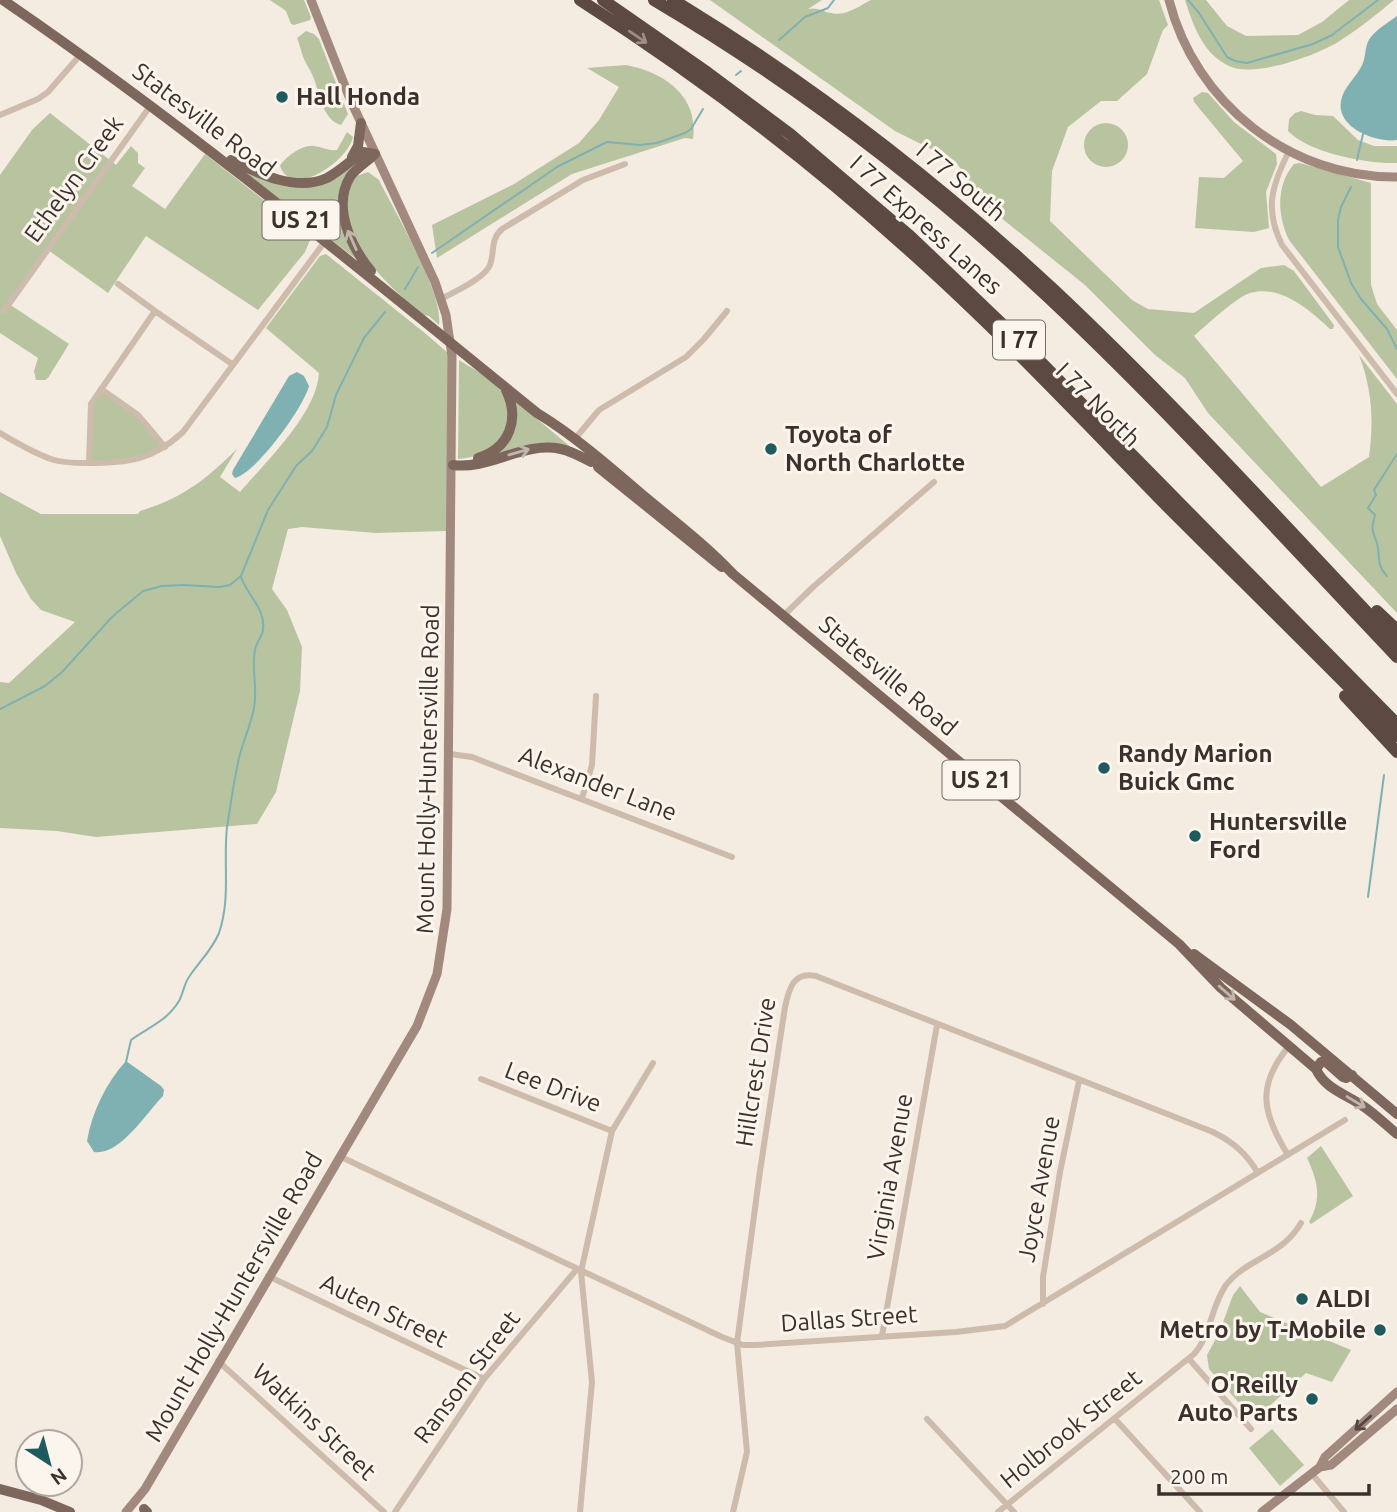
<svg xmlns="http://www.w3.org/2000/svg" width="1397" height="1512" font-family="Ubuntu,sans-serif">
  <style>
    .green { fill: #b8c4a0 }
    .water { fill: #7fb0b2 }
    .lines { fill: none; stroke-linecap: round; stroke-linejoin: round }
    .stream { stroke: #7fb0b2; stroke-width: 2 }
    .street { stroke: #cdbbac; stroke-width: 6 }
    .secondary { stroke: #a18a7d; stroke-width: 9 }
    .primary { stroke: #7d675c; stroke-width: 10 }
    .highway { stroke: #5c4a42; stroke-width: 12 }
    .oneway { stroke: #9c8e87 }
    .oneway2 { stroke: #c2b5ac }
    .oneway3 { stroke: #544640 }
    .poi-dot { fill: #1f5a5e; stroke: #fbf5ee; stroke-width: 2.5 }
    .labels { text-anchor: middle; stroke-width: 6; stroke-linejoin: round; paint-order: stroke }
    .shield { fill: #fbf5ee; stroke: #756b66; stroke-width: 2 }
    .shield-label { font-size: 23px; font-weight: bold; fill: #3b302b }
    .poi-label { font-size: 24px; font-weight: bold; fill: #3b302b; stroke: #fbf5ee; text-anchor: start }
    .street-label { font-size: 24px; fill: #3b302b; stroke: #fbf5ee }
  </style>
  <rect width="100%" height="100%" fill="#f4ebe1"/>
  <!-- green -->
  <path class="green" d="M 270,0 L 304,0 L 311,17 L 310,20 L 294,25 L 291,24 L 286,11 Z
    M 710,0 L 822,0 L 808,9 C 818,7 821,11 831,13 C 845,17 859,6 871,0 L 1159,0 L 1168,25 L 1163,30 L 1147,74 L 1117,101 L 1101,101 L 1068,127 L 1052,171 L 1050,221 L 1132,300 L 1148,309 L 1194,313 L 1261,268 L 1284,265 L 1294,271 L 1334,325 L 1333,329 L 1330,329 C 1310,310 1280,284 1250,293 C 1238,296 1204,327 1194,336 L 1321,487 L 1369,457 C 1374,420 1372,389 1359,355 L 1397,404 L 1397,613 L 1208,413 L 1185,378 L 1155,355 L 1085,285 L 990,209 L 955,161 L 895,131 Z
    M 1185,0 L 1206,0 L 1227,26 L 1246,36 L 1298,35 L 1322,22 L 1349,0 L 1394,0 C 1376,15 1357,30 1338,42 C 1315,56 1254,78 1229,66 C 1203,54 1193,25 1185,0 Z
    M 306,31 L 314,34 L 319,39 L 348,114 L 341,125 C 323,120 320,95 314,79 C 312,72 307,66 304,59 C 301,52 300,45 297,38 Z
    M 626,65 C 663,72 699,95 693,139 L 685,138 L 572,174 L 437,258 L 432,225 L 514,184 L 579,143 L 599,120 L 619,87 L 587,68 Z
    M 1202,92 L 1208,93 L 1234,122 L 1276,154 L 1277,164 L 1266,192 L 1269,228 L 1254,232 L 1195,228 L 1199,177 L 1224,178 L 1243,161 L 1194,102 L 1193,98 Z
    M 1301,111 L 1315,115 L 1333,116 L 1358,140 L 1374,146 L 1397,146 L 1397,163 C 1367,164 1309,153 1288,131 L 1289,119 L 1295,113 Z
    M 50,113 L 116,165 L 131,146 L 138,153 L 138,163 L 145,168 L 132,186 L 165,209 L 205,154 L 307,234 L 310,240 L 305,252 L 258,310 L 146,236 L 108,293 L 48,250 L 9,304 L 69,344 L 48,378 L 45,380 L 36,380 L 34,371 L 38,358 L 0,333 L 0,175 L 32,130 Z
    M1084 145a22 22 0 1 1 44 0a22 22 0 1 1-44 0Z
    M 347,132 L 353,137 C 347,163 291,199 280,166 C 285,157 303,144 314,146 C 323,147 328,151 337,150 Z
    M 366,155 L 340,195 L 365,266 L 238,167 L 300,185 Z
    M 1300,163 L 1371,183 L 1371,285 L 1377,304 L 1397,330 L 1397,379 L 1289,240 C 1277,215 1276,185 1294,164 Z
    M 368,172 L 379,180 C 394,211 444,293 439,325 L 429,316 L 420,314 C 388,283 350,254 347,206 C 347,194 348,186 357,176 Z
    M 326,254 L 426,334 L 449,354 L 446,531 L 376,533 L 302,527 L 288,529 L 272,589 L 287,610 L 302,647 L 300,691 L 276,792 L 257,824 L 96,837 L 57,831 L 0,828 L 0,682 L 9,683 L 75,622 L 41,610 L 31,599 L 16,573 L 0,536 L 0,492 L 41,514 L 138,514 L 140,511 C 183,498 205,480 237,449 L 220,477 L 240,492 C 265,463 317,413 319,373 L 266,328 L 320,256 Z
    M 459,360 C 473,369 498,381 505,397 C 521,430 489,458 458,459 Z
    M 101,389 L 126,405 L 165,447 L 145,457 L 89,463 L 89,414 Z
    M 512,398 L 579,454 L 565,447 L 490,456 L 501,448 Z
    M 1321,1146 L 1353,1196 L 1311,1224 L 1309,1222 C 1322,1199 1318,1181 1307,1158 Z
    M 1240,1286 L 1260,1312 L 1351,1350 L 1332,1382 L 1306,1373 L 1254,1420 L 1209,1369 L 1207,1355 L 1219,1333 L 1233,1295 Z
    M 1272,1429 L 1304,1465 L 1280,1486 L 1249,1448 Z"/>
  <!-- water -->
  <path class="water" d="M 1397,16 L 1397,140 C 1376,143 1336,128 1341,101 C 1343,87 1358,76 1363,63 C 1366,55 1365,43 1371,37 C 1378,28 1389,22 1397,16 Z
    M 297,372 L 304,376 L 309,386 C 304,407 256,473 235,478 L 232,474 L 233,470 L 289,376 Z
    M 126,1061 L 161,1086 L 164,1090 L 163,1096 C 146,1113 120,1156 94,1152 L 87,1141 C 92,1112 106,1083 126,1061 Z"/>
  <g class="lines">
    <!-- stream -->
    <path class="stream" d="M 1188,0 L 1199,13 L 1227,57 L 1235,61 L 1247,63 L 1313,44 L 1332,35 L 1378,0
      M 779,40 L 805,17 L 828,8 L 834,0
      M 736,75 L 741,71
      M 1357,160 L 1363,134
      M 1351,187 L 1341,207 L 1338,220 L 1338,247 L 1351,283 L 1361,299 L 1387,329 L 1397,349
      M 432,253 L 557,167 L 607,142 L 640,145 L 657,143 L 685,133 L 691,129 L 703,109
      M 405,289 L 418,267
      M 1387,576 C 1375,563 1381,557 1377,543 C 1372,530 1371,530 1375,515 L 1368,508 L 1376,495 L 1374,490 L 1397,454
      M 0,709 L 45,686 L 62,672 L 113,616 L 143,591 L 162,586 L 184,585 L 219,587 L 230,585 L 241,576 L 268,510 L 296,466 L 312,451 L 327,427 L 336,395 L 364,338 L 385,312
      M 1368,897 L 1384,775
      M 126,1062 L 131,1040 C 149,1027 167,1021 179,1001 C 183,994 184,984 189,977 C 199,962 212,950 219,933 C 231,898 223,863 227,827 C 231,803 234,778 240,754 C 244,739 251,724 254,708 C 258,688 251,669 255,650 C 256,643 262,637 263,630 C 266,609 247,595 241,577"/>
    <!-- street -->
    <path class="street" d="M 0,115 L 38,99 L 48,92 L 81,54
      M 1289,151 C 1272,185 1264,209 1282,245 L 1397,394
      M 118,284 L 155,311
      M 441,299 C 454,292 485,278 490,265 C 495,251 490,240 502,229 L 583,180 L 625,164
      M 4,311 L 151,105
      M 101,389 L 138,415 L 165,447
      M 0,433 C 17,443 35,454 54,460 C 64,463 76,463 87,463 C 127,463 152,461 183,432 L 326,240
      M 574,440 L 599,410 L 686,357 L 704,339 L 727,311
      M 89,463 L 91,404 L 155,311 L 232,364
      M 783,616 L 813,587 L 934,482
      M 450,754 L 472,757 L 495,766 L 732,857
      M 582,798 L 592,765 L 596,696
      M 481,1079 L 612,1131
      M 1288,1155 C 1262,1112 1256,1086 1289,1046
      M 339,1156 L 722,1337 L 743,1345 L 756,1345 L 956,1332 L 1005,1326 L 1345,1120
      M 268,1276 L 484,1379
      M 1043,1304 L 1043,1277 L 1060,1172 L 1079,1081
      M 882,1336 L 937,1025
      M 1189,1359 L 1251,1429
      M 218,1361 L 384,1512
      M 927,1419 L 1014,1512
      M 1115,1419 L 1200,1512
      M 1312,1474 L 1344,1512
      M 395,1512 L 484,1379 L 577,1269
      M 580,1512 L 592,1382 L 581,1272 L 612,1131 L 653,1063
      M 733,1512 L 747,1452 L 737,1343 L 760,1171 L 785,1007 C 789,989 793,971 816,976 L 1213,1132 C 1233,1142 1246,1153 1258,1173
      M 998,1512 L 1194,1354 C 1211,1335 1211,1306 1226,1285 C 1246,1259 1282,1256 1301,1223"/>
    <!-- secondary -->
    <path class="secondary" d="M 1169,0 C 1195,103 1290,178 1397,177
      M 1320,1467 L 1325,1457 L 1397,1392
      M 126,1512 L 145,1489 L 417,1026 L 437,974 L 447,909 L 452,356 L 446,315 L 435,282 L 350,99 L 311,0
      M 1262,1512 L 1320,1467 L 1331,1465 L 1397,1409"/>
    <!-- primary -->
    <path class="primary" d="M 3,0 C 190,128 362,271 537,413 C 575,436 610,467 644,496 C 674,521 706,545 733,574 L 1179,944 L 1221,988 L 1316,1069 C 1325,1089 1346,1094 1363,1106 C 1375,1114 1386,1125 1397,1134
      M 352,157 L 358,146 L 361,123
      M 231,160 C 259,174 296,192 327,178 C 340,171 351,160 363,152 L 375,154
      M 371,271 C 351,247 332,207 350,177 C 356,168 367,162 375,154
      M 478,458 C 510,448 520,419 506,390
      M 453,465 C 490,470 523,441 561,449 C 571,451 582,457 591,462
      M 598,467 L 722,567
      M 1194,954 L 1291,1025 L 1397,1114
      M 1316,1069 L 1321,1062 L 1326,1062 L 1343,1077 L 1346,1078 L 1352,1075
      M 0,1489 L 41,1500 L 70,1512
      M 144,1509 L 147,1512"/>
    <!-- highway -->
    <path class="highway" d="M 580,0 C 694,73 802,154 902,244 C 995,326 1080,417 1166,505 C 1243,582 1321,658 1397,736
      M 603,0 L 708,73 L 790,134 L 910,236 L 1022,343 L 1397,724
      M 654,0 C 796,84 930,186 1050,299 C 1171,413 1283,537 1397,657
      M 673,0 C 810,83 938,182 1055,291 C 1174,403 1284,525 1397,644
      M 1377,611 L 1397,630
      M 1345,696 L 1397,752"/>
  </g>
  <!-- one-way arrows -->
  <defs><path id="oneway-shaft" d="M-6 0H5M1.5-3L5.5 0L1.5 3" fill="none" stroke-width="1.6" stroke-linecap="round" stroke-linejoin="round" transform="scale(1.75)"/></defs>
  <use class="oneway" href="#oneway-shaft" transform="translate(638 37) rotate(34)"/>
  <g class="oneway2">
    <use href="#oneway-shaft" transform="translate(352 240) rotate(-114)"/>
    <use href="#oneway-shaft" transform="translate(519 452) rotate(-16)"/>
    <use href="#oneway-shaft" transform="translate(1227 993) rotate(41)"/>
    <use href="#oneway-shaft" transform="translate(1356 1102) rotate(31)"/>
  </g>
  <use class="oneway3" href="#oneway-shaft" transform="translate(1363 1423) rotate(138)"/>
  <!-- markers -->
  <g class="poi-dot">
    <circle cx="282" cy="97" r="7"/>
    <circle cx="771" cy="449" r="7"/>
    <circle cx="1104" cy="768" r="7"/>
    <circle cx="1195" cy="836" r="7"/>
    <circle cx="1302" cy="1299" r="7"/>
    <circle cx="1380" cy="1330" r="7"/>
    <circle cx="1312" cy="1399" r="7"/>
  </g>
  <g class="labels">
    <!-- shield labels -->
    <g class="shield">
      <rect x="262.5" y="200.5" width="77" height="39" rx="5"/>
      <rect x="993" y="320.5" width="52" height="39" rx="5"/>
      <rect x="942.5" y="760.5" width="77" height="39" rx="5"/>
    </g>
    <g class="shield-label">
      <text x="301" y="228">US 21</text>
      <text x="1019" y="348">I 77</text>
      <text x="981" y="788">US 21</text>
    </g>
    <!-- poi labels -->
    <g class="poi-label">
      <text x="296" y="105">Hall Honda</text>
      <text x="785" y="443">Toyota of<tspan x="785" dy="28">North Charlotte</tspan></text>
      <text x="1118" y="762">Randy Marion<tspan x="1118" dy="28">Buick Gmc</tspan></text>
      <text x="1209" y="830">Huntersville<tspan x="1209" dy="28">Ford</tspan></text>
      <text x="1316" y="1307">ALDI</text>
      <text x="1366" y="1338" text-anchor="end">Metro by T-Mobile</text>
      <text x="1298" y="1393" text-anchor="end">O'Reilly<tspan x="1298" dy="28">Auto Parts</tspan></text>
    </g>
    <!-- street labels -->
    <g class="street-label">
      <text transform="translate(204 120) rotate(37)" y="8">Statesville Road</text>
      <text transform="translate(74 179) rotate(-54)" y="8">Ethelyn Creek</text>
      <text transform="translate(961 182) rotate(40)" y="8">I 77 South</text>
      <text transform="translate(926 225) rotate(42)" y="8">I 77 Express Lanes</text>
      <text transform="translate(1098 405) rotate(45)" y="8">I 77 North</text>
      <text transform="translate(888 676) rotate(40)" y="8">Statesville Road</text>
      <text transform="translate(428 769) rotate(-89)" y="8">Mount Holly-Huntersville Road</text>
      <text transform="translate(598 784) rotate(21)" y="8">Alexander Lane</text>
      <text transform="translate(756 1072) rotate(-81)" y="8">Hillcrest Drive</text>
      <text transform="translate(553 1087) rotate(21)" y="8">Lee Drive</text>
      <text transform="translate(890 1177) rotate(-80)" y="8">Virginia Avenue</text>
      <text transform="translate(1039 1189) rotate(-80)" y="8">Joyce Avenue</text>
      <text transform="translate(234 1297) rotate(-60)" y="8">Mount Holly-Huntersville Road</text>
      <text transform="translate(384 1311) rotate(26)" y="8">Auten Street</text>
      <text transform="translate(849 1319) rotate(-4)" y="8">Dallas Street</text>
      <text transform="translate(467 1377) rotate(-53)" y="8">Ransom Street</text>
      <text transform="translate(314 1422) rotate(43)" y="8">Watkins Street</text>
      <text transform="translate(1071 1429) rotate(-39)" y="8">Holbrook Street</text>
    </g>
  </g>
  <!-- north arrow -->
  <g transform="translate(49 1463) rotate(144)"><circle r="33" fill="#fbf5ee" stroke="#aea6a0" stroke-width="2"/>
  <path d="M0-5L12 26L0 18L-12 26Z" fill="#1f5a5e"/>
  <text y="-10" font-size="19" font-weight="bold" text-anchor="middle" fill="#3b302b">N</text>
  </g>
  <!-- scale -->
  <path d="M1159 1484v10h210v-10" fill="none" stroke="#3b302b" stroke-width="3.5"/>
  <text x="1170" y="1484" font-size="21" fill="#3b302b" stroke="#fbf5ee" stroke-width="5" paint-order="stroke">200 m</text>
</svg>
